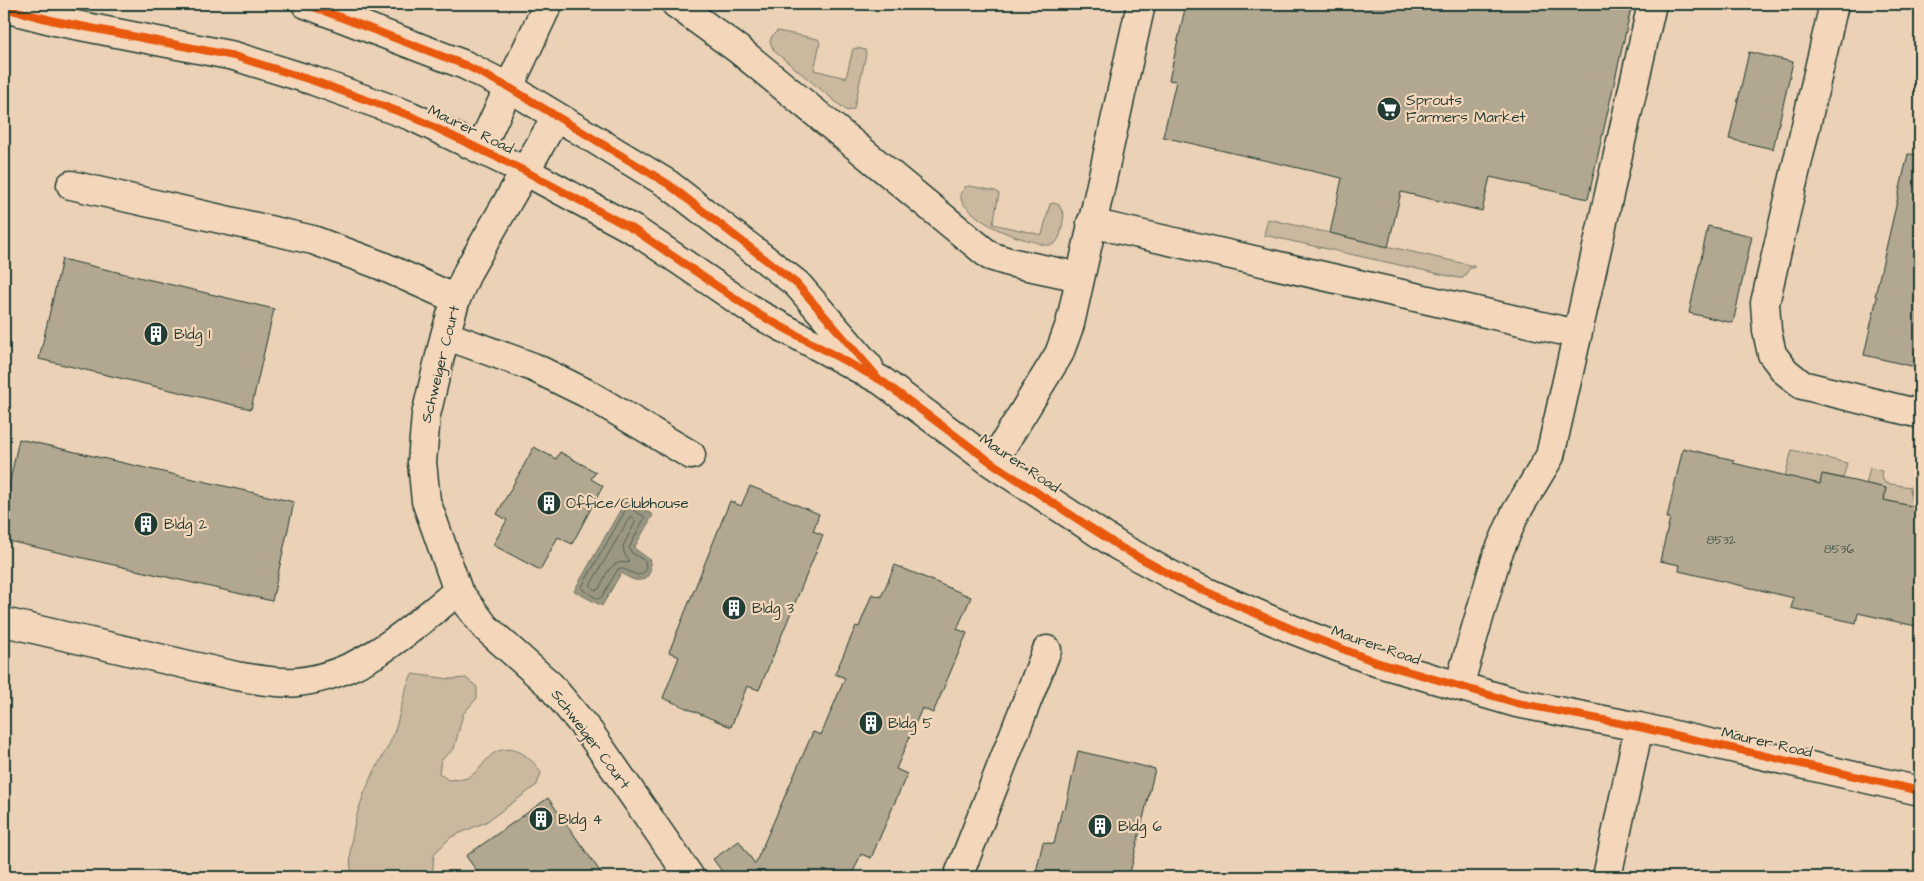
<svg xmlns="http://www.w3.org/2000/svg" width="1924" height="881" font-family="'Architects Daughter',sans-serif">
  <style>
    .green { fill: #cab89f; stroke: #747a6a }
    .water { fill: #9a9682; stroke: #697263 }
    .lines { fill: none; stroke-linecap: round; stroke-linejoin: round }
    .shore { stroke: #506153; stroke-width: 1 }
    .building { fill: #b2a790; stroke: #1f3d34 }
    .minor-casing { stroke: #1f3d34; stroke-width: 31 }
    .minor { stroke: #f4d7ba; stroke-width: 28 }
    .cycleway-casing { stroke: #f4d7ba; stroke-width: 11 }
    .cycleway { stroke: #e8590c; stroke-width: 8 }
    .labels { text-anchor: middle; stroke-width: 4.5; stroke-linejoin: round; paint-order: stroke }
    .number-label { font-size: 12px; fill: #44584b }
    .poi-label { font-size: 15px; fill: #1f3d34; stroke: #f4d7ba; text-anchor: start }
    .street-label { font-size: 15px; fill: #1f3d34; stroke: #f4d7ba }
  </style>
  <rect width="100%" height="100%" fill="#ebd1b5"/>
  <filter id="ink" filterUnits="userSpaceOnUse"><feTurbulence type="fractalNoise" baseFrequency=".02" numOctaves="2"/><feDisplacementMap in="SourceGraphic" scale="10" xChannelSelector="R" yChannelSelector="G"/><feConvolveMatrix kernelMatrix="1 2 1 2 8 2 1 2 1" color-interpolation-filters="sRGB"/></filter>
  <g filter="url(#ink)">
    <!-- green -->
    <path class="green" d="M 777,31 L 818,39 L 820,43 L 814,70 L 846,78 L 853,49 L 857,48 L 865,50 L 866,54 L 854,109 L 847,111 L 774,51 L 770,42 L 772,36 Z
      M 970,186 L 996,191 L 999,194 L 993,224 L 1042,235 L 1050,204 L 1054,203 L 1059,205 L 1064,215 C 1062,224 1062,239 1054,244 C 1048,247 1041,244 1035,242 C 1008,236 980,224 962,202 L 960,194 L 965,187 Z
      M 1268,219 L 1474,266 L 1474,268 L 1470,268 L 1463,278 L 1458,278 L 1264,235 Z
      M 1792,450 L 1847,463 L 1843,478 L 1823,474 L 1820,485 L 1785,476 Z
      M 1870,468 L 1882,471 L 1881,475 L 1885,483 L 1910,487 L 1911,498 L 1920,502 L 1920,508 L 1884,500 L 1886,488 L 1866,484 Z
      M 412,674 L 450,679 L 466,678 L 477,687 L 477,698 L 463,714 L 454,749 L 441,760 L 439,773 L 448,780 C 454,779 462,780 467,778 C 479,773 485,758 496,752 C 515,743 532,758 541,773 L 537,785 L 486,822 L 451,837 L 434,854 L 432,877 L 352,877 C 346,843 358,804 373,774 C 380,760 389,747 394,733 C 401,713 402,694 412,674 Z"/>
    <!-- water -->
    <path class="water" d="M 626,500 L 653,515 L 634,548 L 649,559 C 653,570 649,582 635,580 C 630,579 625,575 621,573 L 602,606 L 574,591 Z"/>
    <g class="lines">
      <!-- shore -->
      <path class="shore" d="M 627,508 L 630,508 L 645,517 L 629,548 L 632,553 L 645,561 L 646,570 C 637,582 629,567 618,569 L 601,598 L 598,599 L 583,590 L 582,587 Z
        M 631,516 L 636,521 L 623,546 L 624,553 L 629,561 L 627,563 C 610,559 605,577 599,589 L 595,590 L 591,587 L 591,584 Z"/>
    </g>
    <!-- building -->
    <path class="building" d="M 1186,4 L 1632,4 L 1588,199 L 1490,177 L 1482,211 L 1401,192 L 1388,247 L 1330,233 L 1342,178 L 1163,137 L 1176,81 L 1169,80 Z
      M 1749,52 L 1793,62 L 1773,149 L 1729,139 Z
      M 1908,154 L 1920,155 L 1920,368 L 1864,355 L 1877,297 L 1875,296 Z
      M 1708,226 L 1752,236 L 1733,323 L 1689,313 Z
      M 62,259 L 274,309 L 251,409 L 39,359 Z
      M 19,439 L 294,502 L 272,601 L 4,540 L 4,509 Z
      M 534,447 L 556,459 L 560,452 L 596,472 L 591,479 L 603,486 L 572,544 L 558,537 L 540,570 L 493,545 L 507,520 L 497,514 Z
      M 1683,448 L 1734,460 L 1733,463 L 1820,484 L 1822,474 L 1886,488 L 1884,500 L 1920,508 L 1920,627 L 1858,613 L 1856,623 L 1791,608 L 1794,598 L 1679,571 L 1680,565 L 1660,561 L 1670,518 L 1667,518 Z
      M 750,486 L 819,514 L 813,531 L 823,535 L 759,690 L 747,686 L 731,727 L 663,698 L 679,657 L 669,652 L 730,501 L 741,506 Z
      M 895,565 L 971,597 L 957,629 L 967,633 L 933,713 L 922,708 L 896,769 L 907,774 L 871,858 L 861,854 L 851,877 L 726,877 L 713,859 L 739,841 L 755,864 L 813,732 L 821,735 L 845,678 L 835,674 L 856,626 L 859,627 L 872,594 L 881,597 Z
      M 1078,751 L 1155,769 L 1129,877 L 1035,877 L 1043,842 L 1054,844 L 1062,809 L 1065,810 Z
      M 548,798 L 604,877 L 481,877 L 466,856 Z"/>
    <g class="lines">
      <defs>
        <path id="minor" d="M 306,4 L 465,65 L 510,88 L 668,184 L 797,284 L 869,367
          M 676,4 L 739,50 L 990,256 L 1009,262 L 1080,277
          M 1834,4 L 1765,303 L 1767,331 L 1772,354 L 1785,371 L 1802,385 L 1920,414
          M 4,8 L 55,21 L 234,56 L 314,81 L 411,116 L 525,171 L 636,231 L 758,314 L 882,381 L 992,463 L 1120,547 L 1184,582 L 1294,630 L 1376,662 L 1517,703 L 1639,727 L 1920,791
          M 556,117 L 468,271 L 456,299 L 445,335 L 426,415 L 422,462 L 426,501 L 458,591 L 485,627 L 550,685 L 590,733 L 690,877
          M 480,149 L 548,4
          M 71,185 L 313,240 L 380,265 L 456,299
          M 1091,223 L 1577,334
          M 445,335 L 533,367 L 588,394 L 691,455
          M 992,463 L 1059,354 L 1070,324 L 1141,4
          M 4,622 L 236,676 C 256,679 277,684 297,682 C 360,676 411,629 458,591
          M 1459,686 L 1497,556 L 1515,514 L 1550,456 L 1652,4
          M 958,877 L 1047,650
          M 1607,877 L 1639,727"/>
      </defs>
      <!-- minor casing -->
      <use href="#minor" class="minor-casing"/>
      <!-- minor -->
      <use href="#minor" class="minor"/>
      <defs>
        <path id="cycleway" d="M 306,4 L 465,65 L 510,88 L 668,184 L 797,284 L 875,374
          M 4,8 L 55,21 L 234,56 L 314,81 L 411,116 L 525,171 L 636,231 L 758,314 L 882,381 L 992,463 L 1120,547 L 1184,582 L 1294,630 L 1376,662 L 1517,703 L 1639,727 L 1920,791"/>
      </defs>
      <!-- cycleway casing -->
      <use href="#cycleway" class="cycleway-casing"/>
      <!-- cycleway -->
      <use href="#cycleway" class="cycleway"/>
    </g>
  </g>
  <!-- icons -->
  <defs>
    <symbol id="supermarket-disc" viewBox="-11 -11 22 22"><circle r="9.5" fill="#1f3d34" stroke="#f4d7ba"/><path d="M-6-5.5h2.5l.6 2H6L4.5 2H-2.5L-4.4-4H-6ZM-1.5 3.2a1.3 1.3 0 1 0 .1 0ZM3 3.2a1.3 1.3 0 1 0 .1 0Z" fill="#fff"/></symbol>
    <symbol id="building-disc" viewBox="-11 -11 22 22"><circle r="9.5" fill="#1f3d34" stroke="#f4d7ba"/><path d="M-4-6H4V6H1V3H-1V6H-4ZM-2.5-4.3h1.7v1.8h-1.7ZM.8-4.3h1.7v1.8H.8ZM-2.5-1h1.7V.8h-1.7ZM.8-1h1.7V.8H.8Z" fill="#fff"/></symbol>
  </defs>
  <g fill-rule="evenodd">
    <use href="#supermarket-disc" x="1375" y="95" width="28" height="28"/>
    <use href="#building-disc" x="142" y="320" width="28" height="28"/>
    <use href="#building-disc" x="535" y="489" width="28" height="28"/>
    <use href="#building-disc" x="132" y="510" width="28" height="28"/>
    <use href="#building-disc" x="720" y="594" width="28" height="28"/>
    <use href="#building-disc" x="857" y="709" width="28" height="28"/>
    <use href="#building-disc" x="527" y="805" width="28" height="28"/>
    <use href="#building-disc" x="1086" y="812" width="28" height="28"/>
  </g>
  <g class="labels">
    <!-- number labels -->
    <g class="number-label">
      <text x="1721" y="544">8532</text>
      <text x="1839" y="553">8536</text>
    </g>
    <!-- poi labels -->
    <g class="poi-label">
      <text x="1406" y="105">Sprouts<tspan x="1406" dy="17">Farmers Market</tspan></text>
      <text x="174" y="339">Bldg 1</text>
      <text x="566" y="508">Office/Clubhouse</text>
      <text x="164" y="529">Bldg 2</text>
      <text x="752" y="613">Bldg 3</text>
      <text x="888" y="728">Bldg 5</text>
      <text x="558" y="824">Bldg 4</text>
      <text x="1118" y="831">Bldg 6</text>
    </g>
    <!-- street labels -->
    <g class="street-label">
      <text transform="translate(471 129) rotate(26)" y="5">Maurer Road</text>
      <text transform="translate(440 364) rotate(-76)" y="5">Schweiger Court</text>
      <text transform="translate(1020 463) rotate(34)" y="5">Maurer Road</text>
      <text transform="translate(1376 645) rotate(19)" y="5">Maurer Road</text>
      <text transform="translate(591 739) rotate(53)" y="5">Schweiger Court</text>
      <text transform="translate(1767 742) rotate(13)" y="5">Maurer Road</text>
    </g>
  </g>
  <!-- margin -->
  <rect width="1924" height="881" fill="none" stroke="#f4d7ba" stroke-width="20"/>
  <rect x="10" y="10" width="1904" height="861" fill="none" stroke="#1f3d34" stroke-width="2" filter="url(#ink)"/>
</svg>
